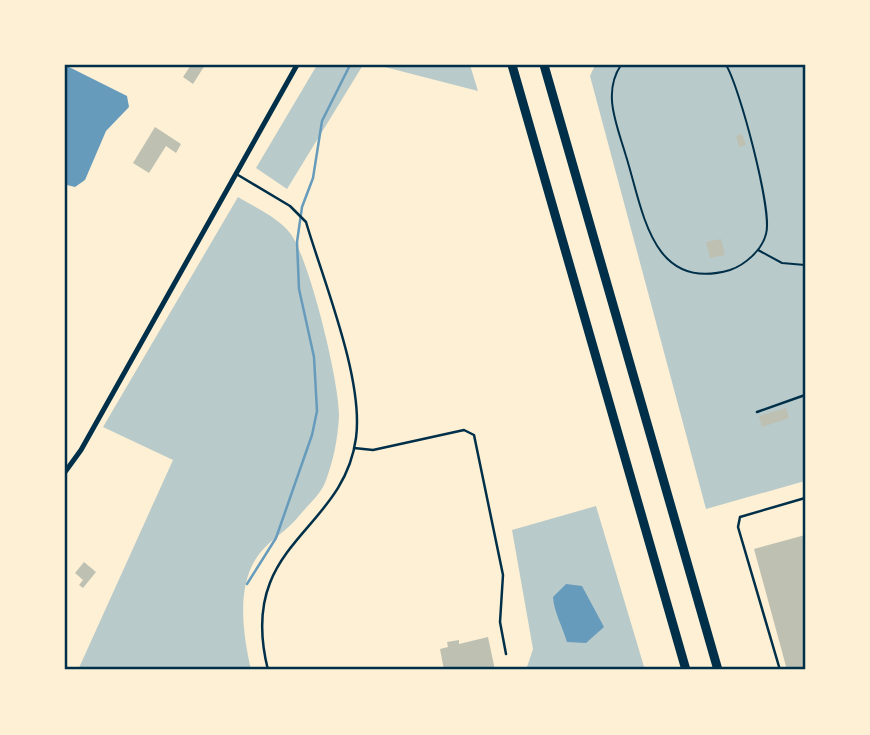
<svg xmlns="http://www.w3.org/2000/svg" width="870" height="735" font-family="Helvetica,sans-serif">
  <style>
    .green { fill: #b9caca }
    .water { fill: #669bbc }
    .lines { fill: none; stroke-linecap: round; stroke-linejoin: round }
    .stream { stroke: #669bbc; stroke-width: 2.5 }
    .building { fill: #bec0b2 }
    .path { stroke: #003049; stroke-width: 2 }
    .service { stroke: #003049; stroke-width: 2.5 }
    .minor { stroke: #003049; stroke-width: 5 }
    .motorway { stroke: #003049; stroke-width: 9 }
    .neatline { fill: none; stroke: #003049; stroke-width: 2.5 }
  </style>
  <rect width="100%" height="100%" fill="#fdf0d5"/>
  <!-- green -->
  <path class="green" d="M 317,65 L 363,65 L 287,189 L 256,168 Z
    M 377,65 L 470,65 L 478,91 Z
    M 595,65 L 805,65 L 805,481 L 706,509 L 590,76 Z
    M 238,197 C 254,207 278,217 290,233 C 309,257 340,384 339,416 C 338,439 333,462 325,483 C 320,495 307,506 299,516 C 288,530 271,539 260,553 C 235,584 243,634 251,670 L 78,670 L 173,460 L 103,427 Z
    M 596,506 L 645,670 L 526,670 L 533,649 L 512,530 Z"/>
  <!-- water -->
  <path class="water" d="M 65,65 L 127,96 L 129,107 L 106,131 L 85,180 L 75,187 L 67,185 L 65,179 Z
    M 566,584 L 582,586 L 604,627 L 586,643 L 567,642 C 563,628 554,612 553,597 Z"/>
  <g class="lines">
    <!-- stream -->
    <path class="stream" d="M 247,584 L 276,538 L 312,435 L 317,411 L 314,357 L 299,289 L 297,242 L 302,207 L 313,178 L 322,121 L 350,65"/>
  </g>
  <!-- building -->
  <path class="building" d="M 191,65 L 205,65 L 193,84 L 183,77 Z
    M 155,127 L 181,144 L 176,153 L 166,146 L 149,173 L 133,163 Z
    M 742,134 L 746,145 L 739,147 L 736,136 Z
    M 721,239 L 725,255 L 710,258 L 706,242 Z
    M 786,408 L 789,418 L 762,427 L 759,416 Z
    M 805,535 L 805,670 L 787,670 L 754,549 Z
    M 84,562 L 96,572 L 83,588 L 79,585 L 83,580 L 75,573 Z
    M 488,637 L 495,670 L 444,670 L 440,649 L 448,647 L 447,642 L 459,640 L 459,644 Z"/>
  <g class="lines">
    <!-- path -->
    <path class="path" d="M 621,65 C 602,93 617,125 626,156 C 643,210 651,293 730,270 C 745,265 762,250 766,234 C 773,212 739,85 726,65
      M 758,250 L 782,263 L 805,265"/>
    <!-- service -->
    <path class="service" d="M 238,175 L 290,206 L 306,222 C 323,280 364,379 356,438 C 343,534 236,542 268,670
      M 757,412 L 805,395
      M 354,448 L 373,450 L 464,430 L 474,435 L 503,575 L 500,622 L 506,654
      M 780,670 L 738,527 L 740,517 L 805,498"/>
    <!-- minor -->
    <path class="minor" d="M 65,472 L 81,450 L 297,65"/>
    <!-- motorway -->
    <path class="motorway" d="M 512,65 L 686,670
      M 544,65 L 718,670"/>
  </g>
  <!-- border -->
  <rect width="870" height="735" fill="none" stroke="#fdf0d5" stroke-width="133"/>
  <rect x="66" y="66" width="738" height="602" class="neatline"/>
</svg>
